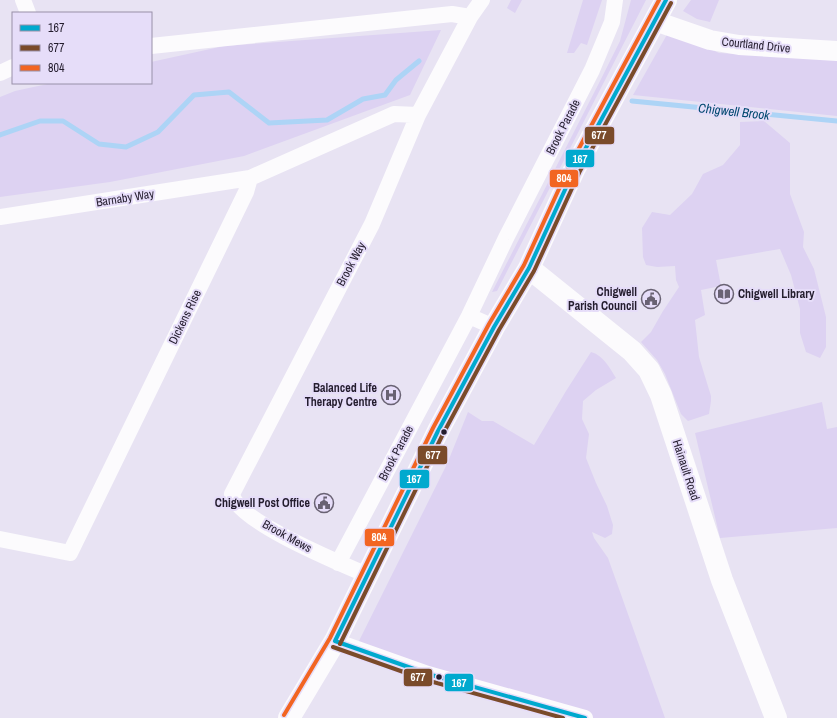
<svg xmlns="http://www.w3.org/2000/svg" width="837" height="718" font-family="'Archivo Narrow',sans-serif">
  <style>
    .green { fill: #ddd2f2 }
    .lines { fill: none; stroke-linecap: round; stroke-linejoin: round }
    .stream { stroke: #add4f6; stroke-width: 5 }
    .minor { stroke: #fcfbfd; stroke-width: 16 }
    .tertiary { stroke: #fcfbfd; stroke-width: 20 }
    .primary { stroke: #fcfbfd; stroke-width: 22 }
    .bus-1-casing { stroke: #e6ddf9; stroke-width: 7 }
    .bus-2-casing { stroke: #e6ddf9; stroke-width: 7 }
    .bus-3-casing { stroke: #e6ddf9; stroke-width: 7 }
    .bus-1 { stroke: #00a9ce; stroke-width: 4 }
    .bus-2 { stroke: #7a4b2a; stroke-width: 4 }
    .bus-3 { stroke: #f26522; stroke-width: 4 }
    .bus-dot { fill: #241d2e; stroke: #e6ddf9; stroke-width: 1.5 }
    .labels { text-anchor: middle; stroke-width: 4; stroke-linejoin: round; paint-order: stroke }
    .street-label { font-size: 12px; fill: #241d2e; stroke: #e6ddf9 }
    .poi-label { font-size: 12px; font-weight: bold; fill: #241d2e; stroke: #e6ddf9; text-anchor: end }
    .water-label { font-size: 13px; font-style: italic; fill: #004870; stroke: #e6ddf9 }
    .line-badge { stroke: #e6ddf9; stroke-width: 1.5 }
    .badge-label { font-size: 11px; text-anchor: middle; font-weight: bold; fill: #fff }
  </style>
  <rect width="100%" height="100%" fill="#e8e3f3"/>
  <!-- green -->
  <path class="green" d="M 511,0 L 522,0 L 515,13 L 507,8 Z
    M 583,0 L 602,0 L 587,45 L 581,43 L 574,53 L 567,53 Z
    M 631,0 L 646,0 L 497,291 L 492,292 L 598,85 L 620,41 Z
    M 691,0 L 719,0 L 710,22 L 697,19 L 683,11 Z
    M 441,30 L 410,95 L 244,156 L 110,182 L 0,197 L 0,97 L 15,91 L 52,83 L 151,83 L 151,62 L 224,46 Z
    M 669,31 L 719,53 L 837,60 L 837,116 L 633,95 Z
    M 764,121 L 790,143 L 790,194 L 804,232 L 803,247 L 814,269 L 826,317 L 826,347 L 820,358 L 806,352 L 800,333 L 800,309 L 791,275 L 780,249 L 716,260 L 721,286 L 701,290 L 705,315 L 695,320 L 699,357 L 711,396 L 711,401 L 709,414 L 688,421 L 681,414 L 665,374 L 657,360 L 641,342 L 651,332 L 663,311 L 679,287 L 676,280 L 675,266 L 657,267 L 646,265 L 643,257 L 642,228 L 652,212 L 670,215 L 692,194 L 703,174 L 723,165 L 740,145 L 740,122 Z
    M 591,352 C 603,355 610,368 616,378 L 596,390 L 583,401 L 582,419 L 589,434 L 586,458 L 596,483 L 607,506 L 613,525 L 612,534 L 605,538 L 592,532 L 594,538 L 608,558 L 665,718 L 593,718 L 355,649 L 447,464 L 468,412 L 482,421 L 493,421 L 534,445 L 566,391 Z
    M 822,402 L 827,429 L 837,427 L 837,528 L 720,538 L 695,433 Z"/>
  <g class="lines">
    <!-- stream -->
    <path class="stream" d="M 632,101 L 837,121
      M 0,135 L 40,121 L 63,121 L 99,144 L 126,147 L 158,132 L 194,95 L 229,92 L 269,123 L 327,120 L 363,99 L 385,95 L 396,80 L 419,61"/>
    <!-- minor -->
    <path class="minor" d="M 23,0 L 28,13
      M 151,46 L 452,14 L 470,17
      M 0,73 L 13,67
      M 0,217 L 250,178
      M 469,316 L 494,327
      M 0,539 L 70,553 L 246,192 L 250,178 L 394,114 L 418,115
      M 338,563 L 469,316 L 506,238 L 592,70 L 612,22 L 615,0
      M 367,575 C 342,564 236,521 232,494 L 372,224 L 418,115 L 470,17 L 482,0
      M 335,641 L 428,674 L 585,718"/>
    <!-- tertiary -->
    <path class="tertiary" d="M 655,21 L 710,40 L 739,45 L 837,51"/>
    <!-- primary -->
    <path class="primary" d="M 529,268 L 632,351 L 649,370 L 661,395 L 722,580 L 776,718
      M 289,718 L 335,641 L 438,431 L 494,327 L 529,268 L 575,168 L 666,0"/>
    <defs>
      <path id="bus-1" d="M 335,641 L 438,431 L 494,327 L 529,268 L 575,168 L 666,0
        M 335,641 L 428,674 L 585,718"/>
      <path id="bus-2" d="M 340,644 L 443,434 L 499,330 L 534,271 L 580,171 L 671,3
        M 333,647 L 426,680 L 563,718"/>
      <path id="bus-3" d="M 284,715 L 330,638 L 433,428 L 489,324 L 524,265 L 570,165 L 659,0"/>
    </defs>
    <!-- bus-1 casing -->
    <use href="#bus-1" class="bus-1-casing"/>
    <!-- bus-2 casing -->
    <use href="#bus-2" class="bus-2-casing"/>
    <!-- bus-3 casing -->
    <use href="#bus-3" class="bus-3-casing"/>
    <!-- bus-1 -->
    <use href="#bus-1" class="bus-1"/>
    <!-- bus-2 -->
    <use href="#bus-2" class="bus-2"/>
    <!-- bus-3 -->
    <use href="#bus-3" class="bus-3"/>
  </g>
  <!-- icons -->
  <defs>
    <symbol id="library-ring" viewBox="-11 -11 22 22"><circle r="9.5" fill="#e6ddf9" stroke="#696273" stroke-width="1.5"/><path d="M-6-4Q-3-5.5-.7-3.5V5Q-3 3-6 4ZM6-4Q3-5.5 .7-3.5V5Q3 3 6 4Z" fill="#696273"/></symbol>
    <symbol id="civic-ring" viewBox="-11 -11 22 22"><circle r="9.5" fill="#e6ddf9" stroke="#696273" stroke-width="1.5"/><path d="M-.6-6.5H3V-4.5H.6V-3L4-1V1h2V6H-6V1h2V-1L-.6-3ZM-1.2 2.5V6h2.4V2.5Z" fill="#696273"/></symbol>
    <symbol id="hospital-ring" viewBox="-11 -11 22 22"><circle r="9.5" fill="#e6ddf9" stroke="#696273" stroke-width="1.5"/><path d="M-5-5h3v3.5h4V-5h3V5h-3V1.5h-4V5h-3Z" fill="#696273"/></symbol>
  </defs>
  <g fill-rule="evenodd">
    <use href="#library-ring" x="713" y="283" width="22" height="22"/>
    <use href="#civic-ring" x="640" y="288" width="22" height="22"/>
    <use href="#hospital-ring" x="380" y="384" width="22" height="22"/>
    <use href="#civic-ring" x="313" y="492" width="22" height="22"/>
  </g>
  <!-- markers -->
  <g class="bus-dot">
    <circle cx="444" cy="432" r="3.5"/>
    <circle cx="439" cy="677" r="3.5"/>
  </g>
  <g class="labels">
    <!-- street labels -->
    <g class="street-label">
      <text transform="translate(756 45) rotate(6)" y="4">Courtland Drive</text>
      <text transform="translate(563 127) rotate(-63)" y="4">Brook Parade</text>
      <text transform="translate(125 198) rotate(-9)" y="4">Barnaby Way</text>
      <text transform="translate(351 264) rotate(-62)" y="4">Brook Way</text>
      <text transform="translate(185 317) rotate(-64)" y="4">Dickens Rise</text>
      <text transform="translate(396 453) rotate(-62)" y="4">Brook Parade</text>
      <text transform="translate(686 470) rotate(72)" y="4">Hainault Road</text>
      <text transform="translate(287 536) rotate(29)" y="4">Brook Mews</text>
    </g>
    <!-- poi labels -->
    <g class="poi-label">
      <text x="637" y="296">Chigwell<tspan x="637" dy="14">Parish Council</tspan></text>
      <text x="738" y="298" text-anchor="start">Chigwell Library</text>
      <text x="377" y="392">Balanced Life<tspan x="377" dy="14">Therapy Centre</tspan></text>
      <text x="310" y="507">Chigwell Post Office</text>
    </g>
    <!-- water labels -->
    <g class="water-label">
      <text transform="translate(734 111) rotate(6)" y="5">Chigwell Brook</text>
    </g>
  </g>
  <g class="line-badge">
    <rect x="584" y="126" width="31" height="19" rx="4" fill="#7a4b2a"/>
    <rect x="565" y="149" width="30" height="19" rx="4" fill="#00a9ce"/>
    <rect x="549" y="169" width="30" height="19" rx="4" fill="#f26522"/>
    <rect x="417" y="445" width="31" height="20" rx="4" fill="#7a4b2a"/>
    <rect x="399" y="469" width="31" height="20" rx="4" fill="#00a9ce"/>
    <rect x="364" y="528" width="31" height="19" rx="4" fill="#f26522"/>
    <rect x="403" y="668" width="30" height="19" rx="4" fill="#7a4b2a"/>
    <rect x="444" y="673" width="30" height="19" rx="4" fill="#00a9ce"/>
  </g>
  <g class="badge-label">
    <text x="599" y="139">677</text>
    <text x="580" y="163">167</text>
    <text x="564" y="182">804</text>
    <text x="433" y="459">677</text>
    <text x="414" y="483">167</text>
    <text x="379" y="541">804</text>
    <text x="418" y="681">677</text>
    <text x="459" y="687">167</text>
  </g>
  <!-- legend -->
  <rect x="12" y="12" width="140" height="72" fill="#e6ddf9" stroke="#9890a8"/>
  <rect x="20" y="25" width="20" height="6" fill="#00a9ce" stroke="#9890a8"/>
  <text x="48" y="32" font-size="12" fill="#241d2e">167</text>
  <rect x="20" y="45" width="20" height="6" fill="#7a4b2a" stroke="#9890a8"/>
  <text x="48" y="52" font-size="12" fill="#241d2e">677</text>
  <rect x="20" y="65" width="20" height="6" fill="#f26522" stroke="#9890a8"/>
  <text x="48" y="72" font-size="12" fill="#241d2e">804</text>
</svg>
